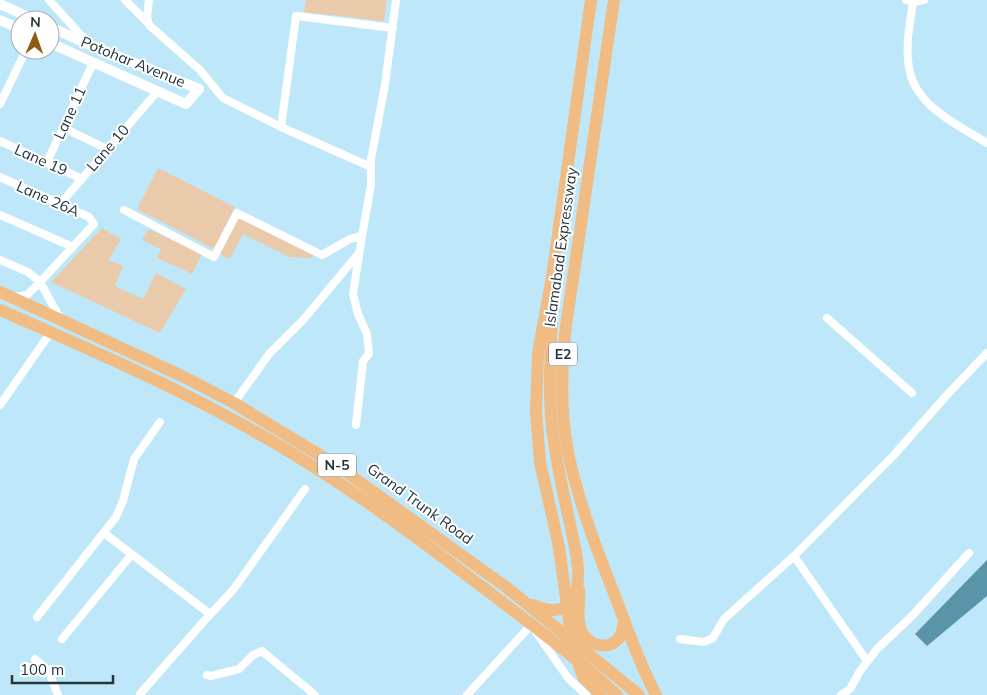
<svg xmlns="http://www.w3.org/2000/svg" width="987" height="695" font-family="Mulish,sans-serif">
  <style>
    .green { fill: #e9cbac }
    .water { fill: #5a94a9 }
    .lines { fill: none; stroke-linecap: round; stroke-linejoin: round }
    .minor { stroke: #fff; stroke-width: 8 }
    .tertiary { stroke: #fff; stroke-width: 10 }
    .trunk { stroke: #f0bc84; stroke-width: 12 }
    .labels { text-anchor: middle; stroke-width: 4; stroke-linejoin: round; paint-order: stroke }
    .shield { fill: #fff; stroke: #667276; stroke-width: 1 }
    .shield-label { font-size: 14px; font-weight: bold; fill: #24353c }
    .street-label { font-size: 15px; fill: #24353c; stroke: #fff }
  </style>
  <rect width="100%" height="100%" fill="#bee8f9"/>
  <!-- green -->
  <path class="green" d="M 306,0 L 387,0 L 384,21 L 304,12 Z
    M 158,168 L 235,207 L 214,249 L 137,209 Z
    M 238,216 L 317,255 L 309,258 L 289,257 L 243,234 L 230,259 L 218,253 Z
    M 102,228 L 121,239 L 109,260 L 123,266 L 115,286 L 143,299 L 156,273 L 186,289 L 160,333 L 51,282 Z
    M 149,229 L 202,254 L 192,274 L 157,258 L 161,249 L 142,240 Z"/>
  <!-- water -->
  <path class="water" d="M 987,560 L 987,596 L 927,646 L 915,634 Z"/>
  <g class="lines">
    <!-- minor -->
    <path class="minor" d="M 49,0 L 88,43
      M 125,0 L 148,23
      M 149,0 L 147,17 L 149,25 L 200,70 L 223,98 L 281,127
      M 906,0 L 913,2 L 924,0
      M 913,2 C 910,23 905,46 909,68 C 915,106 958,125 987,143
      M 0,104 L 26,50
      M 64,128 L 107,149
      M 0,141 L 82,179
      M 47,162 L 93,63
      M 371,167 L 281,127 L 296,16 L 393,28
      M 0,177 L 89,217 L 94,224 L 40,282 L 28,272 L 0,260
      M 60,204 L 157,92
      M 124,210 L 214,257 L 237,213 L 322,255 L 350,239 L 362,236 L 371,185 L 371,159 L 385,85 L 396,0
      M 0,215 L 73,247
      M 14,297 L 27,295 L 40,282 L 60,318
      M 827,318 L 912,393
      M 234,403 L 269,354 L 304,319 L 359,253
      M 0,405 L 51,332
      M 356,425 L 363,361 L 369,354 L 367,334 L 358,314 L 353,294 L 362,236
      M 104,533 L 210,614
      M 794,556 L 867,661
      M 37,617 L 116,517 L 123,501 L 134,459 L 160,422
      M 62,639 L 132,554
      M 680,639 L 704,642 L 713,638 L 724,619 L 794,556 L 893,456 L 946,396 L 987,353
      M 35,659 L 48,670 L 58,695
      M 207,675 L 211,676 L 239,669 L 253,655 L 262,651 L 315,695
      M 140,694 L 205,620 L 233,590 L 305,489
      M 467,695 L 531,625 L 568,678 L 586,695
      M 841,695 L 850,689 L 860,671 L 877,649 L 912,616 L 969,553"/>
    <!-- tertiary -->
    <path class="tertiary" d="M 0,4 L 35,20
      M 0,20 L 20,29
      M 50,27 L 90,45 L 199,89 L 186,104 L 50,43"/>
    <!-- trunk -->
    <path class="trunk" d="M 614,0 L 566,326 C 561,368 560,410 568,452 C 578,501 597,550 615,596 C 628,630 639,663 656,695
      M 0,292 L 182,376 L 234,403 L 336,465 L 506,587 L 639,695
      M 0,310 C 85,347 170,384 252,430 C 330,473 402,526 473,580 C 522,617 572,654 617,695
      M 579,590 C 580,603 576,618 581,630 C 587,645 607,652 619,638 C 623,633 623,625 624,619
      M 533,605 C 550,613 571,613 576,592 C 582,570 574,545 570,524 C 564,497 558,469 554,442 C 547,399 551,355 552,312
      M 572,642 L 559,547 L 540,462 L 536,411 L 538,353 L 552,277 L 591,0
      M 579,666 L 583,677 L 601,695"/>
  </g>
  <g class="labels">
    <!-- shield labels -->
    <g class="shield">
      <rect x="549" y="342.5" width="28" height="23" rx="4"/>
      <rect x="318" y="453.5" width="38" height="23" rx="4"/>
    </g>
    <g class="shield-label">
      <text x="563" y="359">E2</text>
      <text x="337" y="470">N-5</text>
    </g>
    <!-- street labels -->
    <g class="street-label">
      <text transform="translate(133 62) rotate(22)" y="5">Potohar Avenue</text>
      <text transform="translate(70 113) rotate(-65)" y="5">Lane 11</text>
      <text transform="translate(108 148) rotate(-49)" y="5">Lane 10</text>
      <text transform="translate(41 160) rotate(24)" y="5">Lane 19</text>
      <text transform="translate(48 199) rotate(24)" y="5">Lane 26A</text>
      <text transform="translate(561 247) rotate(-82)" y="5">Islamabad Expressway</text>
      <text transform="translate(420 504) rotate(36)" y="5">Grand Trunk Road</text>
    </g>
  </g>
  <!-- north arrow -->
  <g transform="translate(35 35) rotate(2)"><circle r="24" fill="#ffffff" stroke="#a7aeb1"/>
  <path d="M0-4L9 19L0 12L-9 19Z" fill="#915a12"/>
  <text y="-8" font-size="14" font-weight="bold" text-anchor="middle" fill="#24353c">N</text>
  </g>
  <!-- scale -->
  <path d="M12 675v8h101v-8" fill="none" stroke="#24353c" stroke-width="2.5"/>
  <text x="20" y="675" font-size="15" fill="#24353c" stroke="#ffffff" stroke-width="4" paint-order="stroke">100 m</text>
</svg>
